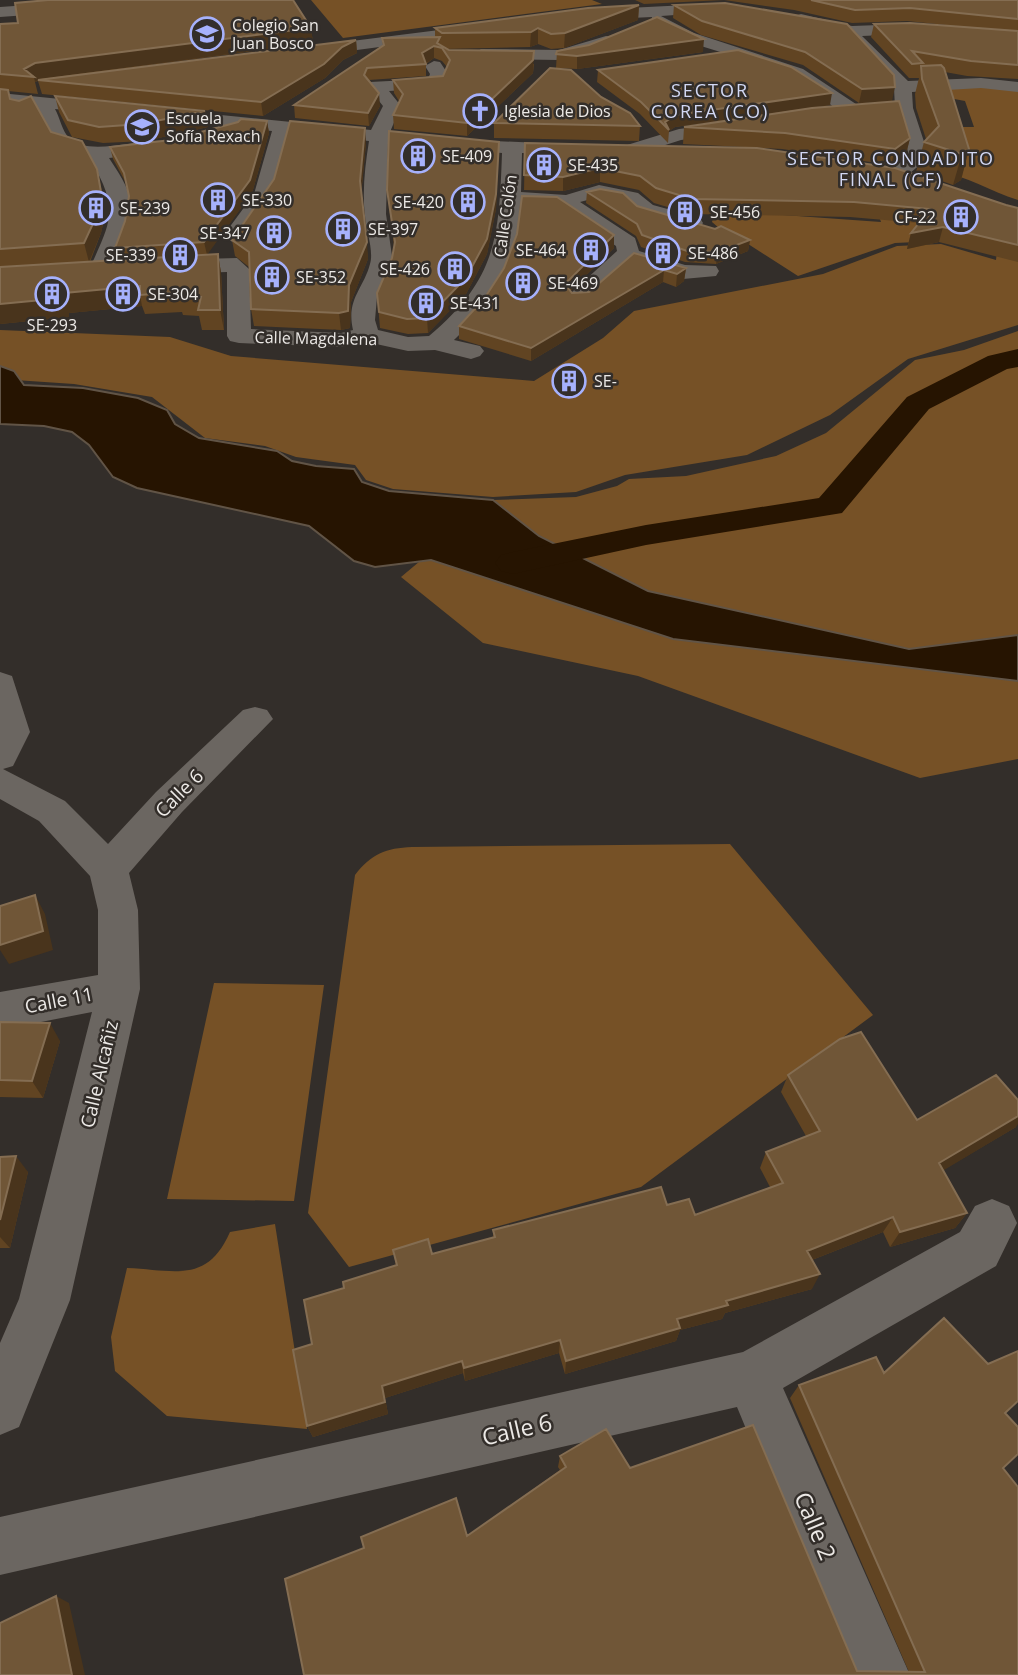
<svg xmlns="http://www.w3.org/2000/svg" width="1018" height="1675" font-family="'Open Sans',sans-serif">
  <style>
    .green { fill: #765126 }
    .water { fill: #261401; stroke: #615446; stroke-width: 2 }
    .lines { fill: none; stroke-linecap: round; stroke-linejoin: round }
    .canal { fill: #261401; fill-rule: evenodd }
    .minor { fill: #6b6661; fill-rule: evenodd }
    .wall { fill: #614422 }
    .shaded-wall { fill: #49341c }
    .building { fill: #705637; stroke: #846d52; stroke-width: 2 }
    .labels { text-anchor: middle; stroke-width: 5; stroke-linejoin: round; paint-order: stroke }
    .far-poi-label { font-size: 16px; fill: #ece9e6; stroke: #332e2a; text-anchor: start }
    .far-street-label { font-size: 16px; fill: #ece9e6; stroke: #332e2a }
    .far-neighbourhood-label { font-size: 18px; letter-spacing: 2px; fill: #d2d8f4; stroke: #332e2a }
    .street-label { font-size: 19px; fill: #ece9e6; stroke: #332e2a }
    .near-street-label { font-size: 23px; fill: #ece9e6; stroke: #332e2a }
  </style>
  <rect width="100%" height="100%" fill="#332e2a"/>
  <!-- green -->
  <path class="green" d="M 311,0 L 592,0 L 602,4 L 343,38 Z
    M 983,85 L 1018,90 L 1018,200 C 990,191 967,176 938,171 L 950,127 L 974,127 L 965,101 L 949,98 L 939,86 Z
    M 715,210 L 881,222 L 877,210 L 944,229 L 938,241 L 895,243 L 798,276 L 745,242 L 726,234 L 712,222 Z
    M 941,244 L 996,260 L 997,251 L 1018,254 L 1018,325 L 908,359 L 830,415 L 747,455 L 625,475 L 576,492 L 493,497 L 393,489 L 366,480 L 355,465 L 296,457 L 265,446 L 205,438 L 152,397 L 74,384 L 0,379 L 0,330 L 170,337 L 231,356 L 534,381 L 603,338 L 634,311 L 823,274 L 897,246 Z
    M 1018,331 L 1018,759 L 920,778 L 638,676 L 483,643 L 401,577 L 493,500 L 576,497 L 617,486 L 629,479 L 686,476 L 776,456 L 826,433 L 915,360 L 964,350 Z
    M 730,844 L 873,1015 L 641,1187 L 349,1267 L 308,1213 L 355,875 C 371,854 386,848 412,847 Z
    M 214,983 L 324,985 L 294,1201 L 167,1199 Z
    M 275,1224 L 307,1429 L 167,1416 L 115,1371 L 111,1337 L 127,1268 C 175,1270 207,1284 230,1232 Z"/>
  <!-- water -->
  <path class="water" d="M 0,366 L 14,371 L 24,385 L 83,388 L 138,398 L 167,410 L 175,424 L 199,438 L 277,451 L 292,461 L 316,466 L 354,469 L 362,482 L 389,491 L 493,500 L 539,536 L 648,591 L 909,649 L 1018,635 L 1018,681 L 673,639 L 431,560 L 375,567 L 354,561 L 309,526 L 137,488 L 113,477 L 89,445 L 72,432 L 44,426 L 0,424 Z"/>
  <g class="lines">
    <!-- canal -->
    <path class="canal" d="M 1018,349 L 1018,367 L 1007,369 L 929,409 L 842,513 L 646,545 L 513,574 L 501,571 L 495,563 L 501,555 L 513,552 L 646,525 L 819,498 L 907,397 L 988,356 Z"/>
    <!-- minor -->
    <path class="minor" d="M 101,0 L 173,0 L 165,5 L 0,17 L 0,7 Z
      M 727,3 L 733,5 L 733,11 L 661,16 L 694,33 L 803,69 L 862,108 L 864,112 L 862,116 C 843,121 819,93 803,83 C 761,59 710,53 667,33 L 651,23 L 652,17 L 588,20 L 580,15 L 588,10 Z
      M 801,14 L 852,26 L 907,24 L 1018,33 L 1018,43 L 907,34 L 862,36 L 908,81 L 981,78 L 1018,82 L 1018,92 L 981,88 L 912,92 L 913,108 L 929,157 L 903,179 L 889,179 L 886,175 L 909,155 L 895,108 L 894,88 L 854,44 L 852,40 L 857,36 L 795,22 L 795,16 Z
      M 487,24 L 495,29 L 493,32 L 304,57 L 296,52 L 304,47 Z
      M 606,36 L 612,37 L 612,45 L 559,60 L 481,59 L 473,54 L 481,49 L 559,50 Z
      M 434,61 L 440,62 L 448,74 L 441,88 L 389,91 L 401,106 L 390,132 L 472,140 L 583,145 L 586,149 L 583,153 L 576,155 L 522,153 L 521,192 L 566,195 L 599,185 L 638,193 L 653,205 L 700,218 L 703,223 L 700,228 L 692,229 L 637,215 L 624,202 L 599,197 L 580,202 L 635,238 L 639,251 L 685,265 L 716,266 L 719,271 L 716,276 L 683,279 L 631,263 L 587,303 L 571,303 L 567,298 L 571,293 L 617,251 L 616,246 L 558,206 L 520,205 C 517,264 497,299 454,340 L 480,346 L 484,351 L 480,356 L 471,359 L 435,350 L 408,351 L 367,342 L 341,347 L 239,343 L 230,341 L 227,336 L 227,272 L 166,274 L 155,267 L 166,260 L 237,258 L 249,269 L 251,329 L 341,333 L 353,330 C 346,299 363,290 370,264 C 374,251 366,230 365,216 C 362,192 365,166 369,141 L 290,133 L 274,194 L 242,241 L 234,243 L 223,236 L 254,194 L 272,131 L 55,109 C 60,118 62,131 69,138 C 92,161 161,129 174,146 L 164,152 L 109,158 C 118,172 128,186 131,202 C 135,220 116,275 99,279 L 88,272 C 112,219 120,210 89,157 L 56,147 L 37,110 L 23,116 L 14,110 L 18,105 L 0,103 L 0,93 L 371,130 L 383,106 L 367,86 L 370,82 L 428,79 L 430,74 L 425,66 ZM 388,143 L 502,153 C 499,237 497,279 429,336 L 408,337 L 378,330 L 375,320 L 377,297 L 393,263 L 386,214 Z
      M 734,122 L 741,124 L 744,128 L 741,132 L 681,140 L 634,155 L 624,149 L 627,145 L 679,129 Z
      M 0,672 L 12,676 L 30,732 L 13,766 L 3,769 L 65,801 L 108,844 L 156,792 L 243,710 L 255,707 L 267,710 L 273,719 L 182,812 L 129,873 L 138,910 L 140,989 L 70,1300 L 19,1427 L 0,1435 L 0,1343 L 19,1299 L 92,1012 L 0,1030 L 0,992 L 98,975 L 98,910 L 90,876 L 39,821 L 0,799 Z
      M 992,1199 L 1009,1206 L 1017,1223 L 996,1266 L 783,1388 L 910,1675 L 848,1675 L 737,1407 L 0,1575 L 0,1517 L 743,1352 L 960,1232 L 975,1206 Z"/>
  </g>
  <!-- wall -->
  <path class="wall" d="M 635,0 L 1018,0 L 1018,79 L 967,76 L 945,72 L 969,149 L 961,180 L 953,185 L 916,172 L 924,142 L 926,139 L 916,108 L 915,94 L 919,78 L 909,78 L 871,37 L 874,24 L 956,26 L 907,21 L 852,23 L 794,10 L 724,0 L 644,4 Z
    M 725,3 L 892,101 L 859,103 L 803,65 L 701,35 L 673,18 L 674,5 Z
    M 639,5 L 638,20 L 564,48 L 551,49 L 538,44 L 530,47 L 446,49 L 449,50 L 534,64 L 533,73 L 467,136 L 394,129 L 393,115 L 399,101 L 394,93 L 393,80 L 443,76 L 447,67 L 442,61 L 434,58 L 426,64 L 426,76 L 369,80 L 380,106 L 369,126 L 295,118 L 294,105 L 383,45 L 382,38 L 435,37 L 435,28 Z
    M 0,24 L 311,28 L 313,43 L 38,80 L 356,40 L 357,53 L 343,60 L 325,78 L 263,116 L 42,94 L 38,81 L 35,82 L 38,94 L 8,91 L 11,100 L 97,169 L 106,210 L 101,233 L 90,262 L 118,260 L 115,248 L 125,221 L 129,196 L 127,185 L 113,159 L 110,147 L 171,140 L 267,121 L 269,133 L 252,193 L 207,254 L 218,254 L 221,273 L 224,330 L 202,330 L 199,316 L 183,315 L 182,312 L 145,314 L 142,306 L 69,313 L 69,317 L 0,324 Z
    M 557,51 L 703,52 L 577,69 L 556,68 Z
    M 598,70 L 830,105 L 816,107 L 910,138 L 906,154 L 891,165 L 782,149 L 683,144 L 684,127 L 790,111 L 675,127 L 669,131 L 668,143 L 640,114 L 597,82 Z
    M 55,96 L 205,111 L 208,127 L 145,141 L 103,143 L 72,137 L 59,112 Z
    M 601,97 L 640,126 L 639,141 L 494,138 L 494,123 Z
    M 499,142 L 496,209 L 487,254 L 466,294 L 428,333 L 408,334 L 380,328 L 377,293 L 392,258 L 394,246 L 387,190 Z
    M 366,143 L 361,195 L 368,259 L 351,302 L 350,328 L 341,330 L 254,326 L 251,309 L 249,267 L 235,256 L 232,240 Z
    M 525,143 L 1018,208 L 1018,262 L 939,242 L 907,249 L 911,233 L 919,223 L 850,217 L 691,214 L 654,203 L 639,190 L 600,182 L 563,191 L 524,190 Z
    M 587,192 L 750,240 L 748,251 L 716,264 L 685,262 L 641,247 L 636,236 L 586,203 Z
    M 614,235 L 614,248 L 570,291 L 572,293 L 589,292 L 634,253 L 686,268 L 684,281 L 676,287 L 663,282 L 531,361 L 459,339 L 459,326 Z
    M 0,1022 L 60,1041 L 43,1098 L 0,1097 Z
    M 788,1075 L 917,1120 L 1016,1127 L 943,1170 L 967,1213 L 955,1228 L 890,1247 L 883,1232 L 812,1260 L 812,1289 L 725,1313 L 722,1319 L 680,1330 L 676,1341 L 565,1374 L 559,1353 L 465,1381 L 463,1373 L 385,1398 L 388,1414 L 313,1437 L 307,1426 L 312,1344 L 344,1288 L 396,1266 L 393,1250 L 432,1254 L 493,1238 L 493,1230 L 667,1205 L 695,1215 L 770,1187 L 760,1168 L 766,1152 L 806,1136 L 781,1092 Z
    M 0,1157 L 28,1172 L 10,1248 L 0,1248 Z
    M 988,1364 L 1005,1413 L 1003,1468 L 1018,1675 L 304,1675 L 467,1536 L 560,1470 L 558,1467 L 560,1456 L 630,1468 L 857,1671 L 909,1672 L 790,1398 L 799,1385 L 884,1373 Z"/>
  <!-- shaded-wall -->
  <path class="shaded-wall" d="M 639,5 L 638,20 L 564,48 L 565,33 Z
    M 311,28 L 313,43 L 40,79 L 35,82 L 34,77 L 24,69 L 35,63 Z
    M 538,28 L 538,44 L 530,47 L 531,32 Z
    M 704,39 L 703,52 L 577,69 L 577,56 Z
    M 356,40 L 357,53 L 343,60 L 325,78 L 263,116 L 261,102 L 342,47 Z
    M 434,46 L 434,58 L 425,64 L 422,53 Z
    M 534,51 L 533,73 L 467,136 L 467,123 Z
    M 895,87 L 892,101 L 859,103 L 862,89 Z
    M 379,93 L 380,106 L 369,126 L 368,113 Z
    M 832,93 L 830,105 L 675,127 L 669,131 L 665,122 L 676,115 Z
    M 205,111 L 208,127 L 145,141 L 141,124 Z
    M 267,121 L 269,133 L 252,193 L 207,255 L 204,242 Z
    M 365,128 L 366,143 L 361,197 L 360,181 Z
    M 910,138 L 906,154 L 891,165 L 895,149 Z
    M 499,142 L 496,209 L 487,254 L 466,294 L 428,333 L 427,318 Z
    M 969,149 L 961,180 L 953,185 L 962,154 Z
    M 600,168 L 600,182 L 563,191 L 563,177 Z
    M 97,169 L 106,210 L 101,233 L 89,262 L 84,243 Z
    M 943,227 L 939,242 L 907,249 L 911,233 Z
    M 614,235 L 614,248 L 565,296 L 565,284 Z
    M 750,240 L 748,251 L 716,264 L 718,252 Z
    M 367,242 L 368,259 L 351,302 L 350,328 L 341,330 L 339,313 Z
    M 218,254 L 221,273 L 224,330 L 220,310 Z
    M 686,268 L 684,281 L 676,287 L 677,274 Z
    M 664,270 L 663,282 L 531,361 L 531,348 Z
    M 140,286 L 140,295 L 142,306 L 69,313 L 69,317 L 0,324 L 0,304 L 64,293 Z
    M 35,895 L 45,914 L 53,950 L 9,964 L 0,950 L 0,945 Z
    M 50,1023 L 60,1041 L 43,1098 L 32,1081 Z
    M 1018,1116 L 1018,1124 L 1016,1127 L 929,1179 L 939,1163 Z
    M 16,1156 L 28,1172 L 10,1248 L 0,1237 L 0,1220 Z
    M 967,1213 L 955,1228 L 890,1247 L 900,1232 Z
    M 893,1217 L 883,1232 L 799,1265 L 807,1251 Z
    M 820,1274 L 812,1289 L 725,1313 L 722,1319 L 680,1330 L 676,1341 L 565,1374 L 566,1361 L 726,1301 Z
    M 560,1340 L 559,1353 L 465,1381 L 464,1368 Z
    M 462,1361 L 463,1373 L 385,1398 L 388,1414 L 313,1437 L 307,1426 L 382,1386 Z
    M 56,1596 L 69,1603 L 85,1675 L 72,1675 Z"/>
  <!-- building -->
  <path class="building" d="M 48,0 L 293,0 L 311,28 L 35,63 L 24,69 L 34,77 L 0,74 L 0,24 L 18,23 L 15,3 Z
    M 811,0 L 1018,0 L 1018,19 L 910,8 L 855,10 Z
    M 725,3 L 847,24 L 894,75 L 895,87 L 862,89 L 805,52 L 702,21 L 674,5 Z
    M 639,5 L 565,33 L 551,34 L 538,28 L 531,32 L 442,33 L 435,28 L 588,8 Z
    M 657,17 L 704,39 L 577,56 L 556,54 L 557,51 L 589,45 Z
    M 910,23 L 1018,31 L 1018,65 L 971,61 L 912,51 L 923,63 L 912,64 L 874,24 Z
    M 440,37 L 437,43 L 449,50 L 534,51 L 533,60 L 467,123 L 393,115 L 403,94 L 393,80 L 443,76 L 450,60 L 442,48 L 434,46 L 422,53 L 426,64 L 367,68 L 364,75 L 379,93 L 368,113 L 294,105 L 384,45 L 382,38 Z
    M 356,40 L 342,47 L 324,64 L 261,102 L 38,80 Z
    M 738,50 L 791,67 L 832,93 L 676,115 L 665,122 L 669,130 L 641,102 L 598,70 Z
    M 941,65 L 944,68 L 969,149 L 962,154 L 924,142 L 939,126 L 922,79 L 921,66 Z
    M 550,68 L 571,70 L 601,97 L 630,113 L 640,126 L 494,123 Z
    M 0,89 L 8,90 L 10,99 L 19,101 L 31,96 L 51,132 L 82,141 L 97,169 L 101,192 L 97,215 L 84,243 L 0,249 Z
    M 55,96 L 205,111 L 141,124 L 99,127 L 68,120 Z
    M 899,101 L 910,138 L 895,149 L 785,133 L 684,127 L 812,108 Z
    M 241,119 L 267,121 L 250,180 L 204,242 L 115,248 L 125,221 L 129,196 L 124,173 L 110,147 L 171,140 L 238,122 Z
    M 290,121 L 365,128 L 360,181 L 367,242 L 349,285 L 348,311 L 339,313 L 251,309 L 249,252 L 232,240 L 274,179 Z
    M 389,131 L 499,142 L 496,194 L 487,239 L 466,278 L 427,318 L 407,319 L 379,312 L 377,293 L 392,258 L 395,242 L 387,190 Z
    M 525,143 L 757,148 L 895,168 L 1006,205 L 1018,208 L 1018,245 L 943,227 L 911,233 L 930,209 L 854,202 L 692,199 L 656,188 L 640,176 L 600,168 L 563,177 L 524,175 Z
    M 600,189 L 623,193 L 637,206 L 715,229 L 721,226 L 750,240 L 718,252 L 687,251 L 642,235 L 637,224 L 587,192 Z
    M 522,196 L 557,197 L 614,235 L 565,284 L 572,293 L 589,292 L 634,253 L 686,268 L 677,274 L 664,270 L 531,348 L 459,326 L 484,299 L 504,268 L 517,234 Z
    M 218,254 L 220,310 L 198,310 L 201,297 L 179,296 L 180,292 L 140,295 L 140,286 L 64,293 L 63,298 L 0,304 L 0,267 Z
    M 35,895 L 43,931 L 0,945 L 0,906 Z
    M 0,1022 L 50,1023 L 32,1081 L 0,1080 Z
    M 861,1032 L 917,1120 L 996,1075 L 1018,1100 L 1018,1116 L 939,1163 L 967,1213 L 900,1232 L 893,1217 L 807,1251 L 820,1274 L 726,1301 L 728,1305 L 677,1319 L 680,1328 L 566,1361 L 560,1340 L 464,1368 L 462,1361 L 382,1386 L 385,1402 L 307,1426 L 293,1350 L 312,1344 L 304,1300 L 344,1288 L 343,1282 L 397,1265 L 393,1250 L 428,1239 L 432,1254 L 495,1237 L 493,1230 L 661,1187 L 667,1205 L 689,1199 L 695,1215 L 783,1183 L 766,1152 L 820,1131 L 788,1075 L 840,1039 Z
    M 16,1156 L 0,1220 L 0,1157 Z
    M 944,1318 L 988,1364 L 1018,1351 L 1018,1401 L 1005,1413 L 1018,1427 L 1018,1454 L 1003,1468 L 1018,1487 L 1018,1675 L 304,1675 L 285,1579 L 364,1548 L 361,1537 L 456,1498 L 467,1536 L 566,1467 L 560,1456 L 606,1429 L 630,1468 L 753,1425 L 857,1671 L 925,1672 L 799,1385 L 876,1357 L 884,1373 Z
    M 56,1596 L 72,1675 L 0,1675 L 0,1623 Z"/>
  <!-- icons -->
  <defs>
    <symbol id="school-ring" viewBox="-11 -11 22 22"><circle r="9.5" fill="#332e2a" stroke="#a6b1fc" stroke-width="1.5"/><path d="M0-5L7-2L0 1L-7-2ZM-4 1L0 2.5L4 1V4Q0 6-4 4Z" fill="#a6b1fc"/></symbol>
    <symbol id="church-ring" viewBox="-11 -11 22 22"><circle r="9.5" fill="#332e2a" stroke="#a6b1fc" stroke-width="1.5"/><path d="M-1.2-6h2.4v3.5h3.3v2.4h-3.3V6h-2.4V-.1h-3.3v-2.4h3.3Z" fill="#a6b1fc"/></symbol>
    <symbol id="building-ring" viewBox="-11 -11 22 22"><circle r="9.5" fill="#332e2a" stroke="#a6b1fc" stroke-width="1.5"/><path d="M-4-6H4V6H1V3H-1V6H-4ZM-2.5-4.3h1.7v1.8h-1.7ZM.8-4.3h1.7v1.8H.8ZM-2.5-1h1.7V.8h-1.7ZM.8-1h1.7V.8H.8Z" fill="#a6b1fc"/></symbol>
  </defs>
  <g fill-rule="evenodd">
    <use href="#school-ring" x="188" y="15" width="38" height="38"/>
    <use href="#church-ring" x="461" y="92" width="38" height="38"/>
    <use href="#school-ring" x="123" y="108" width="38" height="38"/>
    <use href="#building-ring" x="399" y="137" width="38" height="38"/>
    <use href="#building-ring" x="525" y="146" width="38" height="38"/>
    <use href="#building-ring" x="199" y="181" width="38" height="38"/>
    <use href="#building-ring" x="449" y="183" width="38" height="38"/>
    <use href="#building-ring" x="77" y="189" width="38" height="38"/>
    <use href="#building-ring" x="666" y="193" width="38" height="38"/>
    <use href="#building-ring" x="942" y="198" width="38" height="38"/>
    <use href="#building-ring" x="324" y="210" width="38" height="38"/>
    <use href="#building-ring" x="255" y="214" width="38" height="38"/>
    <use href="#building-ring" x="572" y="231" width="38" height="38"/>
    <use href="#building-ring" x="644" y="234" width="38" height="38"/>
    <use href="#building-ring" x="161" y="236" width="38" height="38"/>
    <use href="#building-ring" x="436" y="250" width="38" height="38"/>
    <use href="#building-ring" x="253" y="258" width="38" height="38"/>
    <use href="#building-ring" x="504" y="264" width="38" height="38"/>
    <use href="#building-ring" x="33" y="275" width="38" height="38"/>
    <use href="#building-ring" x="104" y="275" width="38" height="38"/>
    <use href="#building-ring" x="407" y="284" width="38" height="38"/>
    <use href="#building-ring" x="550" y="362" width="38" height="38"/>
  </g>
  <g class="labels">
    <!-- far-poi labels -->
    <g class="far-poi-label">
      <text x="232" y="31">Colegio San<tspan x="232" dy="18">Juan Bosco</tspan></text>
      <text x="504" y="117">Iglesia de Dios</text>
      <text x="166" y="124">Escuela<tspan x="166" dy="18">Sofía Rexach</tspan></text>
      <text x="442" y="162">SE-409</text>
      <text x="568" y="171">SE-435</text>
      <text x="242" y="206">SE-330</text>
      <text x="444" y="208" text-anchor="end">SE-420</text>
      <text x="120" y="214">SE-239</text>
      <text x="710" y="218">SE-456</text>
      <text x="936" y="223" text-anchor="end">CF-22</text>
      <text x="368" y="235">SE-397</text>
      <text x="250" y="239" text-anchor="end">SE-347</text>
      <text x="566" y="256" text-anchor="end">SE-464</text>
      <text x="688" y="259">SE-486</text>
      <text x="156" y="261" text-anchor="end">SE-339</text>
      <text x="430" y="275" text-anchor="end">SE-426</text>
      <text x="296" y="283">SE-352</text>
      <text x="548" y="289">SE-469</text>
      <text x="148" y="300">SE-304</text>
      <text x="450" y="309">SE-431</text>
      <text x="52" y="331" text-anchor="middle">SE-293</text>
      <text x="594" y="387">SE-</text>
    </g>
    <!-- far-street labels -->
    <g class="far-street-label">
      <text transform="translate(505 216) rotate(-82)" y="6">Calle Colón</text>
      <text transform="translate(316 338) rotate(1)" y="6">Calle Magdalena</text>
    </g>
    <!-- far-neighbourhood labels -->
    <g class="far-neighbourhood-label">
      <text x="710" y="97">SECTOR<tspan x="710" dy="21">COREA (CO)</tspan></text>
      <text x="891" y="165">SECTOR CONDADITO<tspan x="891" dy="21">FINAL (CF)</tspan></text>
    </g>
    <!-- street labels -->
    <g class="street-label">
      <text transform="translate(179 793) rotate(-45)" y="7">Calle 6</text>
      <text transform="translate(59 1000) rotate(-11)" y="7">Calle 11</text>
      <text transform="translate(99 1074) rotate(-77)" y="7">Calle Alcañiz</text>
    </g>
    <!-- near-street labels -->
    <g class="near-street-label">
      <text transform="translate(517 1430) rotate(-13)" y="8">Calle 6</text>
      <text transform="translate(815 1526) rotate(67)" y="8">Calle 2</text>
    </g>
  </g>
</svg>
